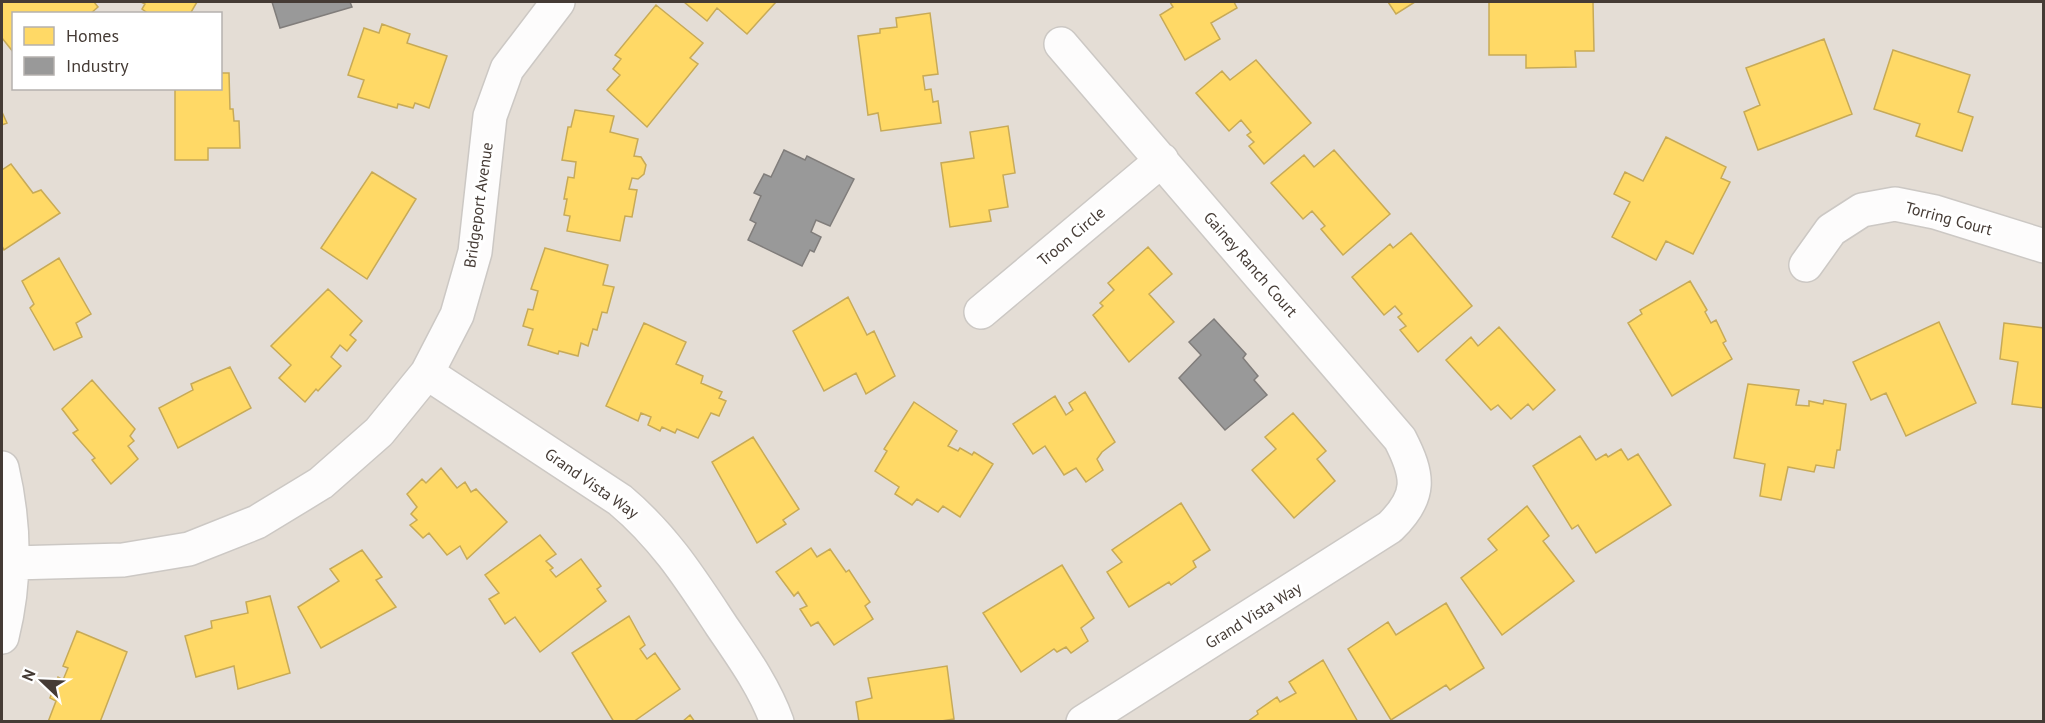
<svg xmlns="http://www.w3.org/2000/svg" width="2045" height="723" font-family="'PT Sans',sans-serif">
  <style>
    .residential { fill: #e4ddd5; fill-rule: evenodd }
    .homes { fill: #ffd966; stroke: #c7aa57; stroke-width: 1.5 }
    .industry { fill: #999; stroke: #807d7b; stroke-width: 1.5 }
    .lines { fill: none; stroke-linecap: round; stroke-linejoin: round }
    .minor-casing { stroke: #ccc8c4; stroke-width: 36 }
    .minor { stroke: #fdfcfc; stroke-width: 33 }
    .labels { text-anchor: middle; stroke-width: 6; stroke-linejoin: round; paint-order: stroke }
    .street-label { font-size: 16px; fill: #453b35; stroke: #fff }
  </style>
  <rect width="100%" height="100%" fill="#f0ece8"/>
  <!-- residential -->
  <path class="residential" d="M 2,2 L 2043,2 L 2043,721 L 2,721 ZM 14,14 L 220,14 L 220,88 L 14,88 Z"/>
  <!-- homes -->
  <path class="homes" d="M 2,2 L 94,2 L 98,7 L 90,14 L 14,14 L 14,53 L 2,38 Z
    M 141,2 L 197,2 L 190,14 L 149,14 L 142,9 L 145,4 Z
    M 684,2 L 776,2 L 747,34 L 717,8 L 707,21 Z
    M 1170,2 L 1234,2 L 1237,8 L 1211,23 L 1220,39 L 1185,60 L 1160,15 L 1173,7 Z
    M 1388,2 L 1415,2 L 1396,14 Z
    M 1489,2 L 1593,2 L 1594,51 L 1575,51 L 1576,67 L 1526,68 L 1526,55 L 1489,55 Z
    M 656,5 L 703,43 L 690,58 L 698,64 L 647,127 L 607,90 L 620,75 L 613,69 L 621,59 L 615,55 Z
    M 930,13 L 938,74 L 923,76 L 925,90 L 931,89 L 933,102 L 938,101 L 941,123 L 881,131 L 878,113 L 868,115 L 858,36 L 880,33 L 880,29 L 897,27 L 896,18 Z
    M 382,24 L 410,34 L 407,43 L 447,56 L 429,108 L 415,103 L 413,108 L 398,104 L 397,108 L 358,97 L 364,80 L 348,75 L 364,28 L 379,33 Z
    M 1824,39 L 1852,114 L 1758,150 L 1744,112 L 1760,105 L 1746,68 Z
    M 1893,50 L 1970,75 L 1958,112 L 1973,117 L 1962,151 L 1916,136 L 1920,124 L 1874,109 Z
    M 1256,60 L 1311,123 L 1264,164 L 1249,146 L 1254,142 L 1247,135 L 1251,132 L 1241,120 L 1229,131 L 1196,93 L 1222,71 L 1230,80 Z
    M 220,73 L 229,73 L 230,109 L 233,109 L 234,121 L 239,121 L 240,148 L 208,148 L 208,160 L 175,160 L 175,88 L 220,88 Z
    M 575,110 L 614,116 L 610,132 L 638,139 L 634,156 L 641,157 L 646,165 L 644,174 L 638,179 L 632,178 L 629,189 L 637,190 L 632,217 L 625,216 L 620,241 L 567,231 L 570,216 L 564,215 L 567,199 L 564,199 L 568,177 L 574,178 L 576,162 L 562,160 L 568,127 L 571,127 Z
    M 2,112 L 7,123 L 2,125 Z
    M 1008,126 L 1015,173 L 1003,175 L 1008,207 L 989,210 L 991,221 L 950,227 L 941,163 L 974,158 L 970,132 Z
    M 1666,137 L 1726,167 L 1721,178 L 1730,182 L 1693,254 L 1666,241 L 1656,260 L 1612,237 L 1630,202 L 1614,194 L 1625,172 L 1643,181 Z
    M 1334,150 L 1390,214 L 1343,255 L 1321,229 L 1325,226 L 1312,211 L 1303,219 L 1271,183 L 1304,155 L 1314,167 Z
    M 11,164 L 33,193 L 41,190 L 60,213 L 4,250 L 2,246 L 2,170 Z
    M 372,172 L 416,199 L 367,279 L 321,248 Z
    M 1411,233 L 1472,306 L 1418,352 L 1400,330 L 1406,326 L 1398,317 L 1402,314 L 1395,306 L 1384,315 L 1352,277 L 1390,244 L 1393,248 Z
    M 1148,247 L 1172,274 L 1149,294 L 1174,322 L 1129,362 L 1093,315 L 1103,306 L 1100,303 L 1114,290 L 1108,283 Z
    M 545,248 L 608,265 L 603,285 L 614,287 L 607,313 L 602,312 L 597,330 L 593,329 L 588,346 L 581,343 L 578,356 L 559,351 L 558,354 L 528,345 L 533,329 L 523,326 L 528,309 L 533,310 L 538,291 L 531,289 Z
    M 59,258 L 91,314 L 76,323 L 82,337 L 54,350 L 30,308 L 34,304 L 22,281 Z
    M 1690,281 L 1707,310 L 1705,312 L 1711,323 L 1716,320 L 1726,341 L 1723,343 L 1732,359 L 1672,396 L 1628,323 L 1642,314 L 1640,310 Z
    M 328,289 L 362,321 L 350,335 L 356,340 L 347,351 L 340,345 L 331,357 L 341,366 L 318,391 L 316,389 L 305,402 L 279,378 L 291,365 L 271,346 Z
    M 848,297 L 867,335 L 874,331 L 895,376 L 866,394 L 856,373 L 824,391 L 793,331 Z
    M 1939,322 L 1976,403 L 1906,436 L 1886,393 L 1871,400 L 1853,362 Z
    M 644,323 L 686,342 L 676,364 L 703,376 L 701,383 L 722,392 L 719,398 L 726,401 L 719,416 L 711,413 L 698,438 L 677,429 L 675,433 L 662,427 L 660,431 L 648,425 L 651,417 L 641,413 L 638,421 L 606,406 Z
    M 2004,323 L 2044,328 L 2044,408 L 2012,404 L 2018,362 L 2000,359 Z
    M 1499,327 L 1555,390 L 1533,410 L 1528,404 L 1511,419 L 1498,405 L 1491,410 L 1446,360 L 1471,337 L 1478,346 Z
    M 230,367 L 251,408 L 178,448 L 159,408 L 193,390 L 191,384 Z
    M 92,380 L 135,429 L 130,436 L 134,441 L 128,446 L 138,459 L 111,484 L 92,460 L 95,458 L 73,433 L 78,430 L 62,409 Z
    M 1748,384 L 1799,390 L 1796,405 L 1809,406 L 1809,401 L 1823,404 L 1824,400 L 1846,404 L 1840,450 L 1837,450 L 1834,468 L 1816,465 L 1814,472 L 1788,467 L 1781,500 L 1760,496 L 1765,464 L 1734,458 Z
    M 1085,392 L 1115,442 L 1102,452 L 1097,459 L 1103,470 L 1086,482 L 1076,468 L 1064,475 L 1045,446 L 1033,454 L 1013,424 L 1055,396 L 1066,415 L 1073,410 L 1069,403 Z
    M 914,402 L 957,431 L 948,446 L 958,451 L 960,448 L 972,455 L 974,452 L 993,464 L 960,517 L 943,506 L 938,512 L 917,499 L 912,505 L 895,494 L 899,487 L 875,471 L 887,451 L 884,449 Z
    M 1293,413 L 1326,451 L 1317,459 L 1335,481 L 1294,518 L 1252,470 L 1276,449 L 1265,437 Z
    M 1580,436 L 1596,460 L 1606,454 L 1608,457 L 1621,449 L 1628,460 L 1638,454 L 1671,505 L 1596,553 L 1578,525 L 1572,529 L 1533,466 Z
    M 753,437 L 799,509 L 783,520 L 786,524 L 757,543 L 712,462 Z
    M 441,468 L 457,488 L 465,482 L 471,492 L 476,489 L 507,522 L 467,559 L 460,546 L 447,555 L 429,533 L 423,538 L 410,525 L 417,520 L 411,514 L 417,507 L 407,494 L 422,479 L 426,483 Z
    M 1181,503 L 1210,550 L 1193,561 L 1196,567 L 1171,585 L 1169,582 L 1129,607 L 1107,572 L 1122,562 L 1112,550 Z
    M 1527,506 L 1549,536 L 1543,541 L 1574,581 L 1502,635 L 1461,578 L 1497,550 L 1488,539 Z
    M 540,535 L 556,554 L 546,561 L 553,568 L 550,570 L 556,577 L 581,559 L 601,586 L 597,589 L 606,601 L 540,652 L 515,617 L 505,624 L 489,599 L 499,593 L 485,575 Z
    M 811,548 L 817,557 L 830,549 L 846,572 L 849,570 L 870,602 L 865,606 L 873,619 L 834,645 L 818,622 L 811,626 L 800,609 L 807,606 L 798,592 L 794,596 L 776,572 Z
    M 362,550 L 382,577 L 376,580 L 396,607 L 321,648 L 298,607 L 339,581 L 330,569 Z
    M 1062,565 L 1094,618 L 1081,628 L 1088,641 L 1071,653 L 1066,647 L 1057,652 L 1054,649 L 1021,672 L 983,613 Z
    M 270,596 L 290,673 L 238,689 L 234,666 L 196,677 L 185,636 L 212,628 L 211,621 L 248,613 L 246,602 Z
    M 1446,603 L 1484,668 L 1450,690 L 1446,685 L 1391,720 L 1348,649 L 1388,622 L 1396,635 Z
    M 629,616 L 645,645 L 640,649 L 647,659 L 655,653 L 680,689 L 633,722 L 614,722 L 572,653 Z
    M 77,631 L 127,652 L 100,722 L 48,722 L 56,701 L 50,698 L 58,677 L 63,680 L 68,668 L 63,666 Z
    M 1323,660 L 1358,722 L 1247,722 L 1258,714 L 1257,711 L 1277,697 L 1280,702 L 1296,693 L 1289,682 Z
    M 947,666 L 954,719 L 935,722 L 859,722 L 856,702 L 872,698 L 868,678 Z
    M 690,715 L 695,722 L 682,722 Z"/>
  <!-- industry -->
  <path class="industry" d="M 272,2 L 350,2 L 352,7 L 280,28 Z
    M 784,150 L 805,160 L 807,156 L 854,179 L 830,226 L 816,220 L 811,232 L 821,237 L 814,252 L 810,250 L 802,266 L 748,240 L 756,223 L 750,220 L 761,196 L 754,193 L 764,174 L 771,177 Z
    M 1214,319 L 1246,354 L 1243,358 L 1258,376 L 1254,380 L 1267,395 L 1225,430 L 1179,378 L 1201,355 L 1189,342 Z"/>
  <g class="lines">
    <defs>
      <path id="minor" d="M 1061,44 L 1400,439 C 1419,476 1422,496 1390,527 L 1083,722
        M 1806,265 L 1831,230 L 1862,210 L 1895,204 L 1935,212 L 2044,246
        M 981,312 L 1162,160
        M 427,373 L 620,500 C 664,537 690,578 721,625 C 742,656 764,686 777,722
        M 2,468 C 15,524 16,581 2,637
        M 13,563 L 123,560 L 189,549 L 257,522 L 321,483 L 379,432 L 427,373 L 457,315 L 475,252 L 490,116 L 507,69 L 558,2"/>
    </defs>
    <!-- minor casing -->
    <use href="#minor" class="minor-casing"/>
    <!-- minor -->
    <use href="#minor" class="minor"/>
  </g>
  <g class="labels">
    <!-- street labels -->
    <g class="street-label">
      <text transform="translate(478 205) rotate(-82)" y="6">Bridgeport Avenue</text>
      <text transform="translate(1949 218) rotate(15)" y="6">Torring Court</text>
      <text transform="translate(1071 236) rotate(-40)" y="6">Troon Circle</text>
      <text transform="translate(1251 264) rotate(49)" y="6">Gainey Ranch Court</text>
      <text transform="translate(592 483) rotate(35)" y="6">Grand Vista Way</text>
      <text transform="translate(1253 615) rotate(-32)" y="6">Grand Vista Way</text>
    </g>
  </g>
  <!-- border -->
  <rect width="2045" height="723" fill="none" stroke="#453b35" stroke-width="6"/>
  <!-- legend -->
  <rect x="12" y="12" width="210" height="78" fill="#ffffff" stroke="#b5b1ae" stroke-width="1.5"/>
  <rect x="24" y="27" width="30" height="18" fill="#ffd966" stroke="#b5b1ae" stroke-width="1.5"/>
  <text x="66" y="42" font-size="18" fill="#453b35">Homes</text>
  <rect x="24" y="57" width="30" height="18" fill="#999999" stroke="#b5b1ae" stroke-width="1.5"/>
  <text x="66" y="72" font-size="18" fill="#453b35">Industry</text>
  <!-- north arrow -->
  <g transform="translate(42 681) rotate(293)" stroke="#ffffff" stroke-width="4.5" paint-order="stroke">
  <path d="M0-4.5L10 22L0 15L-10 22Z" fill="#453b35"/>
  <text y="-9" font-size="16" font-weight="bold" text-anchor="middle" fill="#453b35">N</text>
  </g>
</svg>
